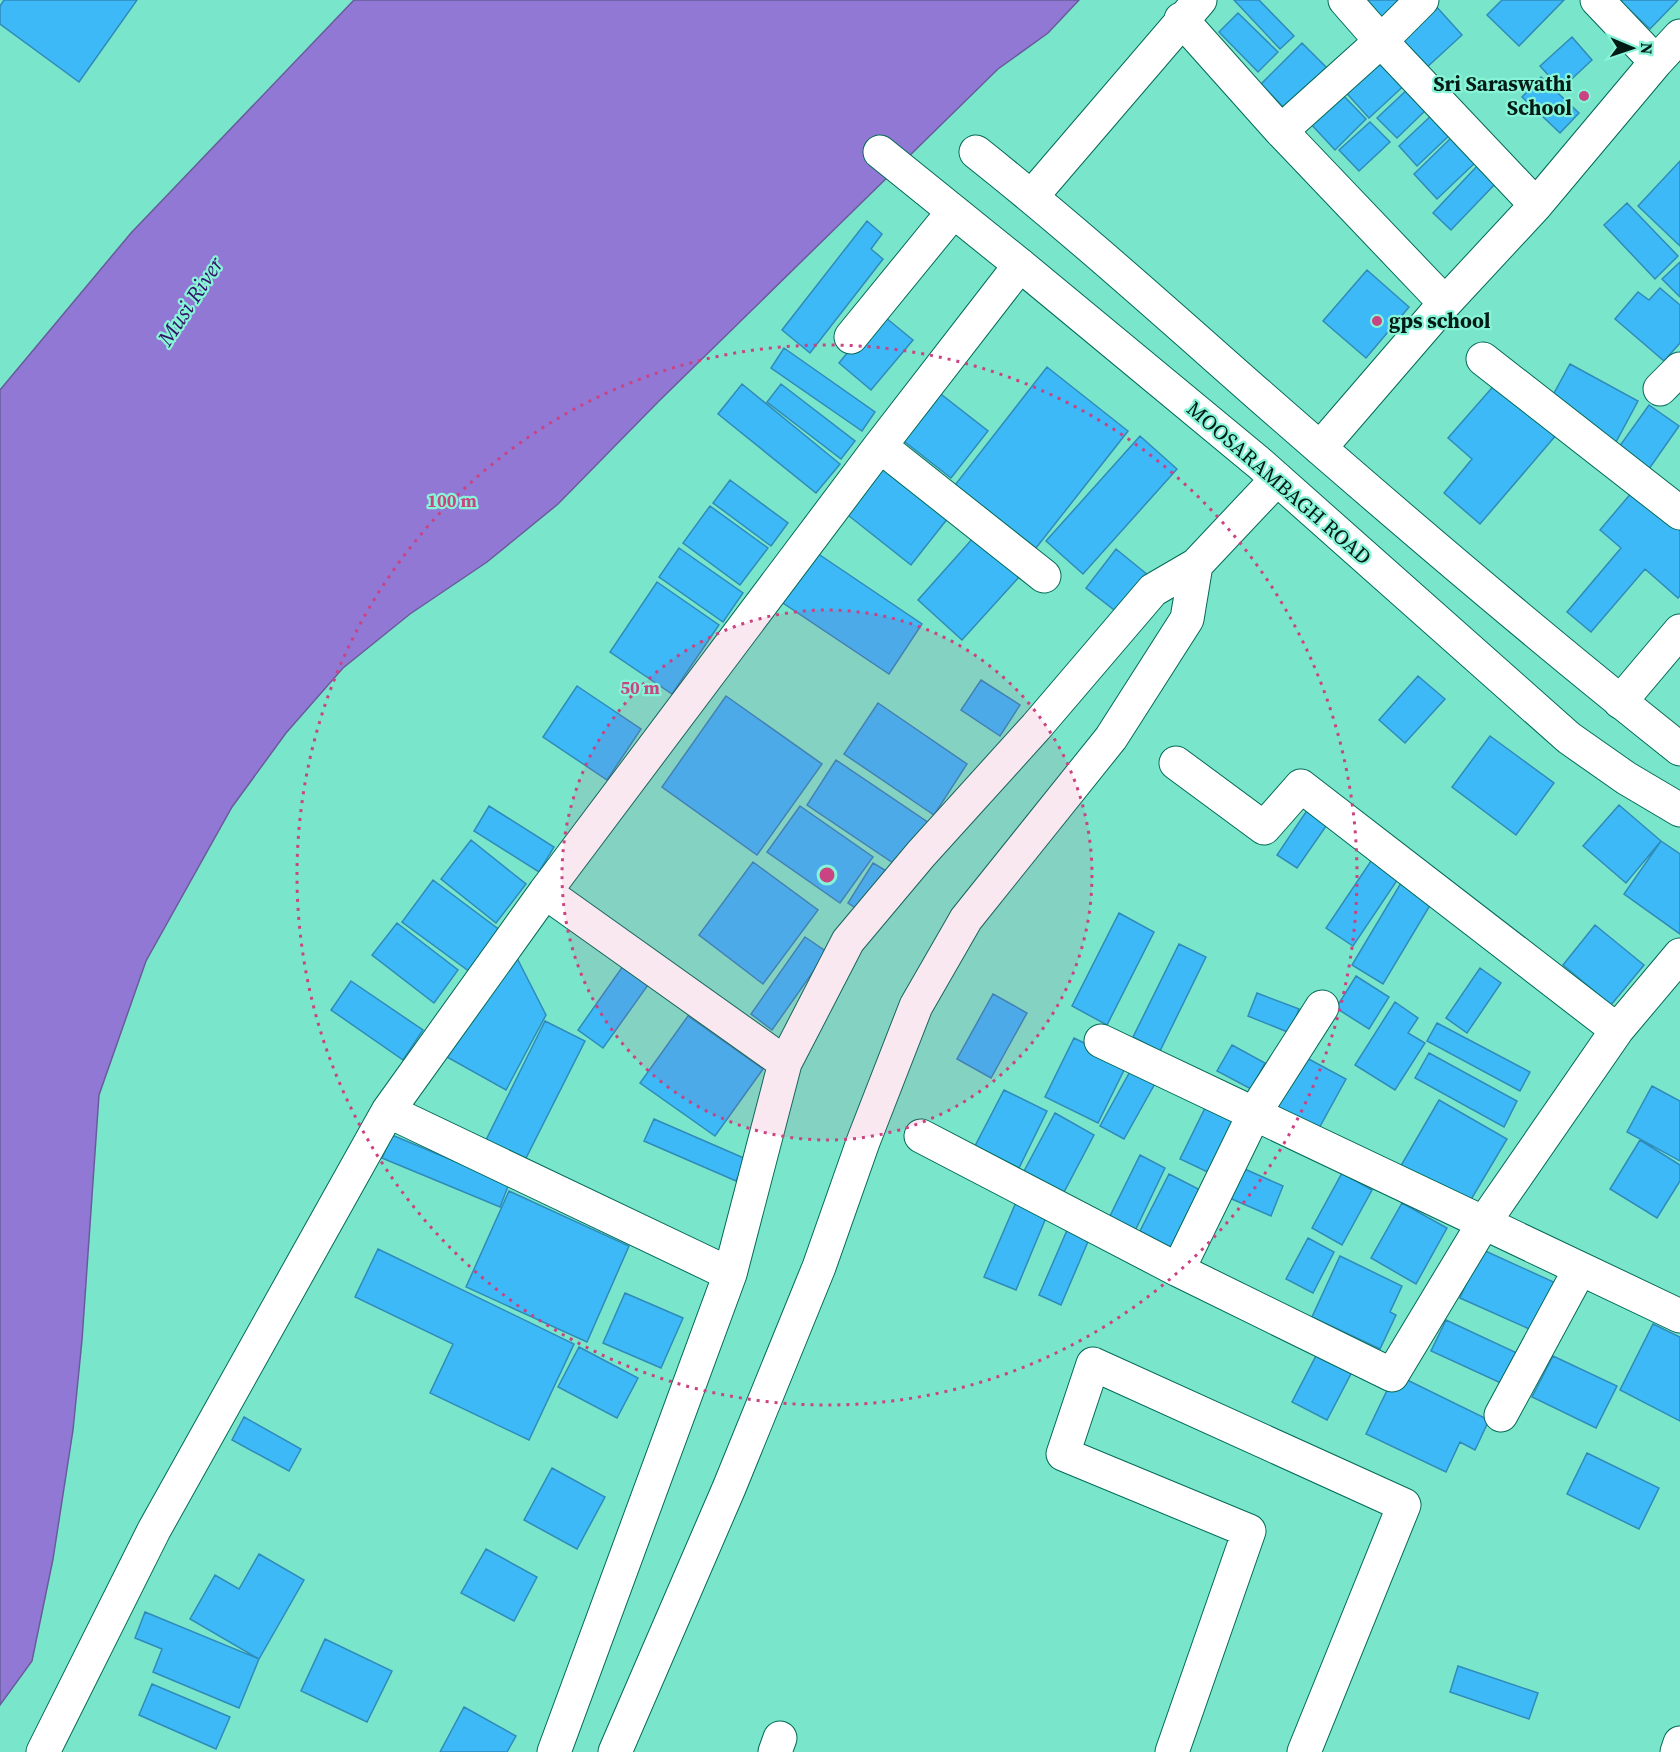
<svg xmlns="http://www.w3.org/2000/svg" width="1680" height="1752" font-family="'Source Serif 4',serif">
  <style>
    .water { fill: #9278d5; stroke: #675c9b; stroke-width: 1.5 }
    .building { fill: #3cb9f6; stroke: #308bb9; stroke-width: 1.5 }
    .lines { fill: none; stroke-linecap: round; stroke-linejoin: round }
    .minor-casing { stroke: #036a58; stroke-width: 35 }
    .major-casing { stroke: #036a58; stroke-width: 35 }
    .minor { stroke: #fff; stroke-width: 33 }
    .major { stroke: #fff; stroke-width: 33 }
    .ring { fill: none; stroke: #ca4382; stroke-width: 3; stroke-dasharray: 3 6 }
    .poi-dot { fill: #ca4382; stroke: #87f4d8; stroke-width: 2 }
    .labels { text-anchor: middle; stroke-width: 4.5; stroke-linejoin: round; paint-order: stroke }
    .poi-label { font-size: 21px; font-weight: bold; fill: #031b15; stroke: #87f4d8; text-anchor: end }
    .street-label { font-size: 21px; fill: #031b15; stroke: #87f4d8 }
    .water-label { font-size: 22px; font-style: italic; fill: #351367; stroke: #87f4d8 }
    .centre { fill: #ca4382; stroke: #87f4d8; stroke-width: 3 }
    .ring-label { font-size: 18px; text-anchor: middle; font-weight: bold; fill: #ca4382; stroke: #87f4d8; stroke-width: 4.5; stroke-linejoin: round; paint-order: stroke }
  </style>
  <rect width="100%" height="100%" fill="#79e6cb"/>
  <!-- water -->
  <path class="water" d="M 354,0 L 1079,0 L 1048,33 L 998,69 L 658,402 L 558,504 L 487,562 L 410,614 L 343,668 L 286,733 L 232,807 L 146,961 L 99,1095 L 82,1340 L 73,1430 L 53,1559 L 32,1661 L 0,1705 L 0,390 L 131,233 Z"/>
  <!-- building -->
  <path class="building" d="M 4,0 L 137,0 L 79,82 L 0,24 L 0,6 Z
    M 1234,0 L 1259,0 L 1294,36 L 1280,49 Z
    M 1359,0 L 1410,0 L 1381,26 Z
    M 1502,0 L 1564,0 L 1519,46 L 1487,15 Z
    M 1619,0 L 1678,0 L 1650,29 Z
    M 1434,4 L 1462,35 L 1425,69 L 1397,40 Z
    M 1238,13 L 1278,52 L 1258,72 L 1219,32 Z
    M 1572,37 L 1592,60 L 1561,89 L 1540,66 Z
    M 1302,43 L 1328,69 L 1286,110 L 1261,84 Z
    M 1382,50 L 1409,81 L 1369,118 L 1341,87 Z
    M 1541,77 L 1579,113 L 1560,133 L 1522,97 Z
    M 1411,86 L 1430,106 L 1397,138 L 1377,118 Z
    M 1340,92 L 1366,119 L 1335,150 L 1309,122 Z
    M 1436,111 L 1454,131 L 1417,166 L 1399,146 Z
    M 1370,122 L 1390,142 L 1359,171 L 1339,150 Z
    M 1454,135 L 1478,160 L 1437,199 L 1414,174 Z
    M 1680,161 L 1680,246 L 1638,206 Z
    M 1478,165 L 1497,182 L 1451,230 L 1433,213 Z
    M 1627,203 L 1678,256 L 1655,279 L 1604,225 Z
    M 867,221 L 882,234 L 871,249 L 883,259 L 810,353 L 782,330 Z
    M 1680,262 L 1680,297 L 1662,279 Z
    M 1367,270 L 1409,307 L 1366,358 L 1323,321 Z
    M 1660,288 L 1680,305 L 1680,343 L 1664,361 L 1615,319 L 1638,292 L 1649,300 Z
    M 880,313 L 913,340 L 871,390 L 839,363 Z
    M 784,348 L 875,412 L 862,431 L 771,368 Z
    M 1570,364 L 1638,401 L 1616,442 L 1548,404 Z
    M 1047,367 L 1128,431 L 1036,548 L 955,485 Z
    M 1497,382 L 1557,434 L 1480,524 L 1444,493 L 1472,459 L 1448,438 Z
    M 742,384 L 840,464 L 816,493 L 718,414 Z
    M 781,384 L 855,441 L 841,459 L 767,402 Z
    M 937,391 L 988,431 L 951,478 L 900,438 Z
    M 1649,405 L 1679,426 L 1649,469 L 1619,447 Z
    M 1140,436 L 1177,469 L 1083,574 L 1046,541 Z
    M 881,465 L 948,518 L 911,565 L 844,512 Z
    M 730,480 L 788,523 L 771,546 L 713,503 Z
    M 1638,485 L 1680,521 L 1680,596 L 1678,598 L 1645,569 L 1591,632 L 1567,612 L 1621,548 L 1600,530 Z
    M 710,506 L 768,548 L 740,585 L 683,543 Z
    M 974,537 L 1019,577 L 962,640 L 918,600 Z
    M 679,548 L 743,593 L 723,622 L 659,577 Z
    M 1116,549 L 1148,575 L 1118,613 L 1086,588 Z
    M 814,551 L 922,624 L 889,674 L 780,601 Z
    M 657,582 L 719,625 L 672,694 L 610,652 Z
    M 1418,676 L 1445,699 L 1405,743 L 1379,720 Z
    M 981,680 L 1020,705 L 1000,736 L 961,710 Z
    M 577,686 L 641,729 L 607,780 L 543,737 Z
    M 726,696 L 822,764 L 757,855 L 662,787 Z
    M 878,703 L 967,764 L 934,815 L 844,754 Z
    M 1490,736 L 1554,783 L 1516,835 L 1452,787 Z
    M 836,760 L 929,823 L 899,867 L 807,805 Z
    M 1619,805 L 1661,841 L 1626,883 L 1583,846 Z
    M 489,806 L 554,847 L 539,872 L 474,831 Z
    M 800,806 L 873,857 L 840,903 L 767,852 Z
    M 1310,806 L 1331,819 L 1297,868 L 1277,855 Z
    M 471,840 L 526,884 L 496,923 L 441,879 Z
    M 1661,841 L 1680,854 L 1680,934 L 1624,894 Z
    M 1375,855 L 1402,873 L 1353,946 L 1326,928 Z
    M 753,862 L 818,910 L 763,984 L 699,935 Z
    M 873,863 L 888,872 L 863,913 L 848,903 Z
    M 433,880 L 501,931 L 470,972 L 402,922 Z
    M 1401,883 L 1432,902 L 1383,984 L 1352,965 Z
    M 1119,913 L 1154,932 L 1107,1025 L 1072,1006 Z
    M 397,923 L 458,970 L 434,1003 L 372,955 Z
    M 1595,925 L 1644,965 L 1611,1005 L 1563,965 Z
    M 805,937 L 827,952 L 772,1030 L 751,1014 Z
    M 1179,944 L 1206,957 L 1160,1051 L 1133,1037 Z
    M 517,958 L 546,1015 L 506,1090 L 447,1057 Z
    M 623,966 L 648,985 L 603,1048 L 578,1030 Z
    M 1480,968 L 1501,983 L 1467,1033 L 1446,1018 Z
    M 1356,976 L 1389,997 L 1369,1029 L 1336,1008 Z
    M 351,981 L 423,1030 L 403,1060 L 331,1010 Z
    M 1257,993 L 1299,1009 L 1290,1033 L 1248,1016 Z
    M 993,994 L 1027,1013 L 991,1078 L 957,1059 Z
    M 1395,1002 L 1418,1018 L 1408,1033 L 1425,1043 L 1395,1090 L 1355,1065 Z
    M 688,1016 L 763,1069 L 715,1136 L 640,1083 Z
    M 545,1021 L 585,1041 L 522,1166 L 483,1146 Z
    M 1437,1023 L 1530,1072 L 1520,1091 L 1427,1041 Z
    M 1074,1038 L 1127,1064 L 1098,1123 L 1045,1097 Z
    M 1232,1045 L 1265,1063 L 1251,1089 L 1217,1071 Z
    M 1429,1053 L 1517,1101 L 1504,1127 L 1415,1078 Z
    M 1305,1057 L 1346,1079 L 1317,1132 L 1277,1109 Z
    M 1133,1066 L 1157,1080 L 1124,1139 L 1100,1126 Z
    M 1652,1086 L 1680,1101 L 1680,1161 L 1627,1132 Z
    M 1004,1090 L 1047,1111 L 1019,1168 L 975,1146 Z
    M 1439,1100 L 1507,1139 L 1466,1208 L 1399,1169 Z
    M 1206,1106 L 1240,1122 L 1214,1175 L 1180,1159 Z
    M 1055,1113 L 1094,1135 L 1063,1194 L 1023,1173 Z
    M 654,1119 L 746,1159 L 736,1181 L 644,1141 Z
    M 392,1135 L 509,1184 L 500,1207 L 382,1158 Z
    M 1640,1140 L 1680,1165 L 1680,1181 L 1657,1218 L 1610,1189 Z
    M 1140,1155 L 1165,1168 L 1134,1233 L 1108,1220 Z
    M 1238,1166 L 1283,1186 L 1271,1216 L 1225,1196 Z
    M 1342,1173 L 1372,1190 L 1342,1245 L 1312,1228 Z
    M 1169,1174 L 1210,1195 L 1180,1252 L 1140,1231 Z
    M 509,1191 L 629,1246 L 587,1342 L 466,1287 Z
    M 1017,1200 L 1048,1213 L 1016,1290 L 984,1277 Z
    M 1402,1203 L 1447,1228 L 1416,1284 L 1371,1258 Z
    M 1068,1228 L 1090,1237 L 1061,1305 L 1039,1295 Z
    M 1308,1238 L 1334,1252 L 1313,1293 L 1286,1279 Z
    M 378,1249 L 574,1344 L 529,1440 L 430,1393 L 453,1344 L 355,1297 Z
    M 1481,1249 L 1558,1284 L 1536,1332 L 1460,1298 Z
    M 1340,1256 L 1402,1286 L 1390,1312 L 1396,1315 L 1380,1349 L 1312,1317 Z
    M 625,1293 L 683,1318 L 661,1368 L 603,1343 Z
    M 1446,1320 L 1517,1353 L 1503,1384 L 1431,1351 Z
    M 1653,1324 L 1680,1337 L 1680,1421 L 1620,1390 Z
    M 579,1347 L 638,1378 L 617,1418 L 558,1387 Z
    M 1319,1350 L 1354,1368 L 1327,1420 L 1292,1402 Z
    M 1553,1356 L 1617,1386 L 1596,1428 L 1532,1397 Z
    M 1395,1374 L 1489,1420 L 1475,1450 L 1460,1442 L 1446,1472 L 1366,1434 Z
    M 244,1417 L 301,1449 L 289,1471 L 232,1440 Z
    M 1587,1453 L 1659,1488 L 1639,1529 L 1567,1494 Z
    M 552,1468 L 605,1497 L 577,1549 L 524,1520 Z
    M 486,1549 L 537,1577 L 514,1621 L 461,1593 Z
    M 259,1554 L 304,1580 L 259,1659 L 190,1619 L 215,1575 L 239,1589 Z
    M 145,1612 L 259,1659 L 239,1708 L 153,1672 L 162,1649 L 135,1638 Z
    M 325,1639 L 392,1671 L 367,1722 L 301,1691 Z
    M 1458,1666 L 1538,1693 L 1529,1719 L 1450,1692 Z
    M 152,1684 L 230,1717 L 216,1749 L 139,1715 Z
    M 464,1707 L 516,1736 L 507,1752 L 440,1752 Z"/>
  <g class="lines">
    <defs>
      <path id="minor" d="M 1345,0 L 1381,41 L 1536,205
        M 1597,0 L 1656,62
        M 1181,19 L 1281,131 L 1445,303
        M 1281,131 L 1381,41 L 1422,0
        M 1032,196 L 1200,0
        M 851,337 L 953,212
        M 1483,359 L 1680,513
        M 1660,389 L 1680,369
        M 880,446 L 1044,576
        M 1320,448 L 1445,303 L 1536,205 L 1656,62 L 1680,36
        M 1620,702 L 1680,631
        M 1176,763 L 1264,828 L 1301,786 L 1617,1030
        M 545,892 L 785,1063
        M 1101,1041 L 1680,1316
        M 388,1111 L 730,1274
        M 921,1136 L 1178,1270 L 1392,1375 L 1483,1224 L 1617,1030 L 1680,955
        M 1178,1270 L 1255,1112 L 1322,1007
        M 1501,1415 L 1580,1269
        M 43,1752 L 154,1530 L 388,1111 L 545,892 L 880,446 L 1020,265
        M 554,1752 L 730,1274 L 785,1063 L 848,941 L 921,854 L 1036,727 L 1153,590 L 1196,565 L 1277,479
        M 615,1752 L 729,1488 L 819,1267 L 863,1142 L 916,1006 L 966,919 L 1111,738 L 1187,619 L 1196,565
        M 775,1752 L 780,1738
        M 1172,1752 L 1249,1531 L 1063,1454 L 1093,1364 L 1404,1505 L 1304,1752
        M 1677,1752 L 1680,1743"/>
      <path id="major" d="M 880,152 L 1020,265 L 1258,462 L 1569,738 L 1626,778 L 1680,810
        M 976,152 C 1073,229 1165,312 1258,394 C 1396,515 1536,635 1680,749"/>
    </defs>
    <!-- minor casing -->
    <use href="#minor" class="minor-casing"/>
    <!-- major casing -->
    <use href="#major" class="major-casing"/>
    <!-- minor -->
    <use href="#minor" class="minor"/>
    <!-- major -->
    <use href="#major" class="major"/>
  </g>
  <!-- distance rings -->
  <circle cx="827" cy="875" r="265" fill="#ca4382" fill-opacity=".12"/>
  <g class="ring">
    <circle cx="827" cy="875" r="265"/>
    <circle cx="827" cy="875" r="530"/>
  </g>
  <!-- markers -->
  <g class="poi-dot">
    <circle cx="1584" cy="96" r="6"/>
    <circle cx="1377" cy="321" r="6"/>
  </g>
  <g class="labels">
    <!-- poi labels -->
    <g class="poi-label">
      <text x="1572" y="91">Sri Saraswathi<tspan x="1572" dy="24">School</tspan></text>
      <text x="1389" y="328" text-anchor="start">gps school</text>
    </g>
    <!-- street labels -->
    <g class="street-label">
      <text transform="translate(1279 483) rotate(41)" y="7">MOOSARAMBAGH ROAD</text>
    </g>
    <!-- water labels -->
    <g class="water-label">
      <text transform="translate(190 301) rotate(-57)" y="8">Musi River</text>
    </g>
  </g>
  <circle cx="827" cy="875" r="9" class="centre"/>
  <g class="ring-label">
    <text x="452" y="507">100 m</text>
    <text x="640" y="694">50 m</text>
  </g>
  <!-- north arrow -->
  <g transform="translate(1632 48) rotate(92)" stroke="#87f4d8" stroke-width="4.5" paint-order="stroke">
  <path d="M0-4.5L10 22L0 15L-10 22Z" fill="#031b15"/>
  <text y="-9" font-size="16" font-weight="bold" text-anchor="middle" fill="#031b15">N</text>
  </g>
</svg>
